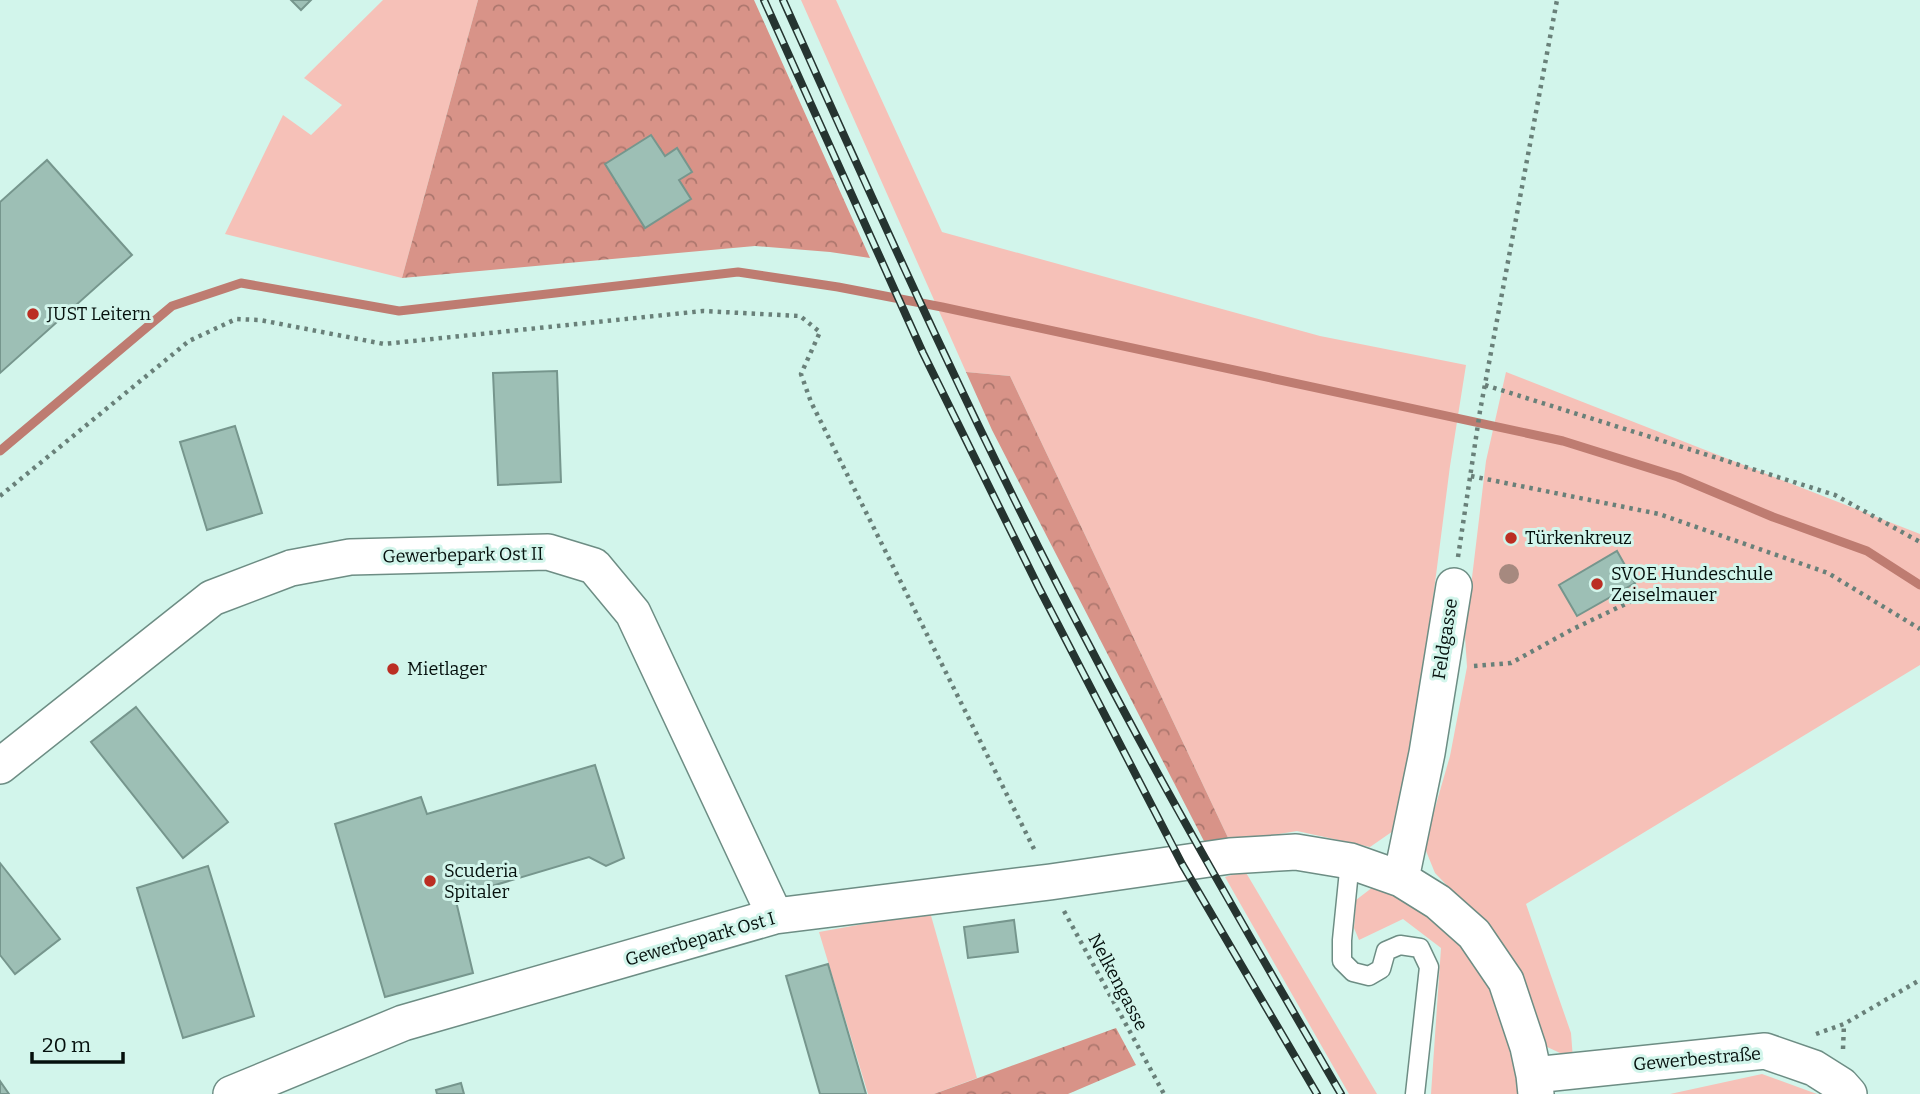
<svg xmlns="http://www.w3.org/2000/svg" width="1920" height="1094" font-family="Bitter,serif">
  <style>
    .green { fill: #f6c1b8 }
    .forest { fill: url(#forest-crowns) }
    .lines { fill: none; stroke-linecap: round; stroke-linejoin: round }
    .stream { stroke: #be7c71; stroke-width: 9 }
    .building { fill: #9dbfb5; stroke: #76968d; stroke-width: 2 }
    .service-casing { stroke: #6d8d84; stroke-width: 21 }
    .minor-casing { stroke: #6d8d84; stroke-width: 38 }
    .path { stroke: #698079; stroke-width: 4.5; stroke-dasharray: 3.5 5; stroke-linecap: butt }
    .service { stroke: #fff; stroke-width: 18 }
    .minor { stroke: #fff; stroke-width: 35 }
    .rail-casing { stroke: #253430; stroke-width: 8 }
    .rail { stroke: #d2f5eb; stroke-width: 5; stroke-dasharray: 16; stroke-linecap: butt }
    .tree { fill: #a6897f }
    .poi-dot { fill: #bb2e23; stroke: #d2f5eb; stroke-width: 2.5 }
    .labels { text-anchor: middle; stroke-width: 6; stroke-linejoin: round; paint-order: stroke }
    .poi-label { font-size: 18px; fill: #05100d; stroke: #d2f5eb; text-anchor: start }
    .street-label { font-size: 18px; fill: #05100d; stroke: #d2f5eb }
  </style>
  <defs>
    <pattern id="forest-crowns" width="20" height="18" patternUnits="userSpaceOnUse" patternTransform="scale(1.75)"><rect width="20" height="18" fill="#d89388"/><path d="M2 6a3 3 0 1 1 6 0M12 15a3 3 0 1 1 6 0" fill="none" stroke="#ad776e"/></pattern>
  </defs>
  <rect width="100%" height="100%" fill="#d2f5eb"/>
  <!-- green -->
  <path class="green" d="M 383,0 L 478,0 L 402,278 L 225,234 L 283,115 L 311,135 L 342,105 L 304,78 Z
    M 801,0 L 836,0 L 942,232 L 1320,336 L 1466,365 L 1450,466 L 1411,770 L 1396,829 L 1370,847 L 1297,831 L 1230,842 L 1010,376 L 966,372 Z
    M 1506,372 L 1920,534 L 1920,665 L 1526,904 L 1571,1033 L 1573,1059 L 1545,1046 L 1495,935 L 1435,873 L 1424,846 L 1450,756 L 1467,667 L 1465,636 L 1486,461 Z
    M 1245,871 L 1377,1094 L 1349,1094 L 1225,877 Z
    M 1373,887 L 1416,903 L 1459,940 L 1489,979 L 1512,1034 L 1522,1094 L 1431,1094 L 1441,948 L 1403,919 L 1359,940 L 1354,928 L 1356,900 Z
    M 930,912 L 977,1078 L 934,1094 L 868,1094 L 819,932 Z
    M 1762,1074 L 1817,1094 L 1670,1094 Z"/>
  <!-- forest -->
  <path class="forest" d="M 478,0 L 754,0 L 870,258 L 830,252 L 755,246 L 402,278 Z
    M 966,372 L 1010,376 L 1230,842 L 1206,845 L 992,430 Z
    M 1116,1028 L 1136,1065 L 1068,1094 L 934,1094 Z"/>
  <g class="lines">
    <!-- stream -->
    <path class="stream" d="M 0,451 L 172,306 L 241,283 L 399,311 L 738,272 L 838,287 L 942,307 L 1563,441 L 1678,477 L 1773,517 L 1867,551 L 1920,585"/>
  </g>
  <!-- building -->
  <path class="building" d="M 291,0 L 311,0 L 301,10 Z
    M 651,135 L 665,156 L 677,148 L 692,172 L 679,180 L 691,199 L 645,228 L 605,164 Z
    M 47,160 L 132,255 L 0,373 L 0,202 Z
    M 557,371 L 561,482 L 498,485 L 493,373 Z
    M 235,426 L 262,513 L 207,530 L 180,442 Z
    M 1617,551 L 1635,583 L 1577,616 L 1559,585 Z
    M 136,707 L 228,822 L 183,858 L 91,742 Z
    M 595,765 L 624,858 L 606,866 L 589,857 L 455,897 L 473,973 L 385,997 L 335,824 L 421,797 L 427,814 Z
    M 0,863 L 60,939 L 15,974 L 0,955 Z
    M 208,866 L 254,1016 L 183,1038 L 137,888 Z
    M 1014,920 L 1018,952 L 968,958 L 964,927 Z
    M 828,964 L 866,1094 L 820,1094 L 786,976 Z
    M 0,1081 L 9,1094 L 0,1094 Z
    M 461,1083 L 464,1094 L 437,1094 L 436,1090 Z"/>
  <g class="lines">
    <defs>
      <path id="service" d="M 1350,861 L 1342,940 L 1342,961 L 1353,972 L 1369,976 L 1381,969 L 1386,951 L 1400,945 L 1420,948 L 1429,967 L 1415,1094"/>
      <path id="minor" d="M 0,766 L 212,598 L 291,568 L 350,557 L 548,552 L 594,566 L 633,613 L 775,916
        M 1401,879 L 1427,753 L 1454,586
        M 1534,1075 L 1765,1051 L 1814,1068 L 1841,1085 L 1849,1094
        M 231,1094 L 403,1023 L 775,916 L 1050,882 L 1230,856 L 1296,852 L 1350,861 L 1401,879 L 1438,902 L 1474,934 L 1506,981 L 1528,1047 L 1534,1075 L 1536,1094"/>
    </defs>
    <!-- service casing -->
    <use href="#service" class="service-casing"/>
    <!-- minor casing -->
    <use href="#minor" class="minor-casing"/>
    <!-- path -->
    <path class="path" d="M 1485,385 L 1835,495 L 1920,542
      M 1471,476 L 1659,514 L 1828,573 L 1920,629
      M 0,496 L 189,341 L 236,319 L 260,320 L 384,344 L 703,311 L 800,316 L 820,332 L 801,374 L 811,402 L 1036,853
      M 1458,557 L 1480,411 L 1557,0
      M 1474,666 L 1511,663 L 1573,629 L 1636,599
      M 1064,911 L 1164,1094
      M 1816,1034 L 1844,1024 L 1920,980
      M 1843,1049 L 1844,1024"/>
    <!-- service -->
    <use href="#service" class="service"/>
    <!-- minor -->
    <use href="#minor" class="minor"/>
    <defs>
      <path id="rail" d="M 764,0 L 923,353 L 1039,588 L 1182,864 L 1317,1094
        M 783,0 C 881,218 978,436 1090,647 C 1169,799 1255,946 1341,1094"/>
    </defs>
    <!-- rail casing -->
    <use href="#rail" class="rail-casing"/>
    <!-- rail -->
    <use href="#rail" class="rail"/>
  </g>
  <!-- trees -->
  <circle class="tree" cx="1509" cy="574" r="10"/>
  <!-- markers -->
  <g class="poi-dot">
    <circle cx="33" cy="314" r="7"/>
    <circle cx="1511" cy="538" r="7"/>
    <circle cx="1597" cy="584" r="7"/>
    <circle cx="393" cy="669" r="7"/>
    <circle cx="430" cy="881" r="7"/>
  </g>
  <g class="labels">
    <!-- poi labels -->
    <g class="poi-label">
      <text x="47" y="320">JUST Leitern</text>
      <text x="1525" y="544">Türkenkreuz</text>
      <text x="1611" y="580">SVOE Hundeschule<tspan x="1611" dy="21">Zeiselmauer</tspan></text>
      <text x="407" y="675">Mietlager</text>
      <text x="444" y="877">Scuderia<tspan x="444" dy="21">Spitaler</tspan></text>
    </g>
    <!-- street labels -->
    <g class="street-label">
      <text transform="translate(463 555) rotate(-1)" y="6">Gewerbepark Ost II</text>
      <text transform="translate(1445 639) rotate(-81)" y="6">Feldgasse</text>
      <text transform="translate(700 939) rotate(-16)" y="6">Gewerbepark Ost I</text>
      <text transform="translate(1118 982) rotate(62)" y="6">Nelkengasse</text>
      <text transform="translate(1697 1059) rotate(-5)" y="6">Gewerbestraße</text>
    </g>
  </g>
  <!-- scale -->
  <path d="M32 1052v10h91v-10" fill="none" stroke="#05100d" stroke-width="3.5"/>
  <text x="42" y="1052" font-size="21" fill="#05100d" stroke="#d2f5eb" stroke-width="5" paint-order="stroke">20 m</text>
</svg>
